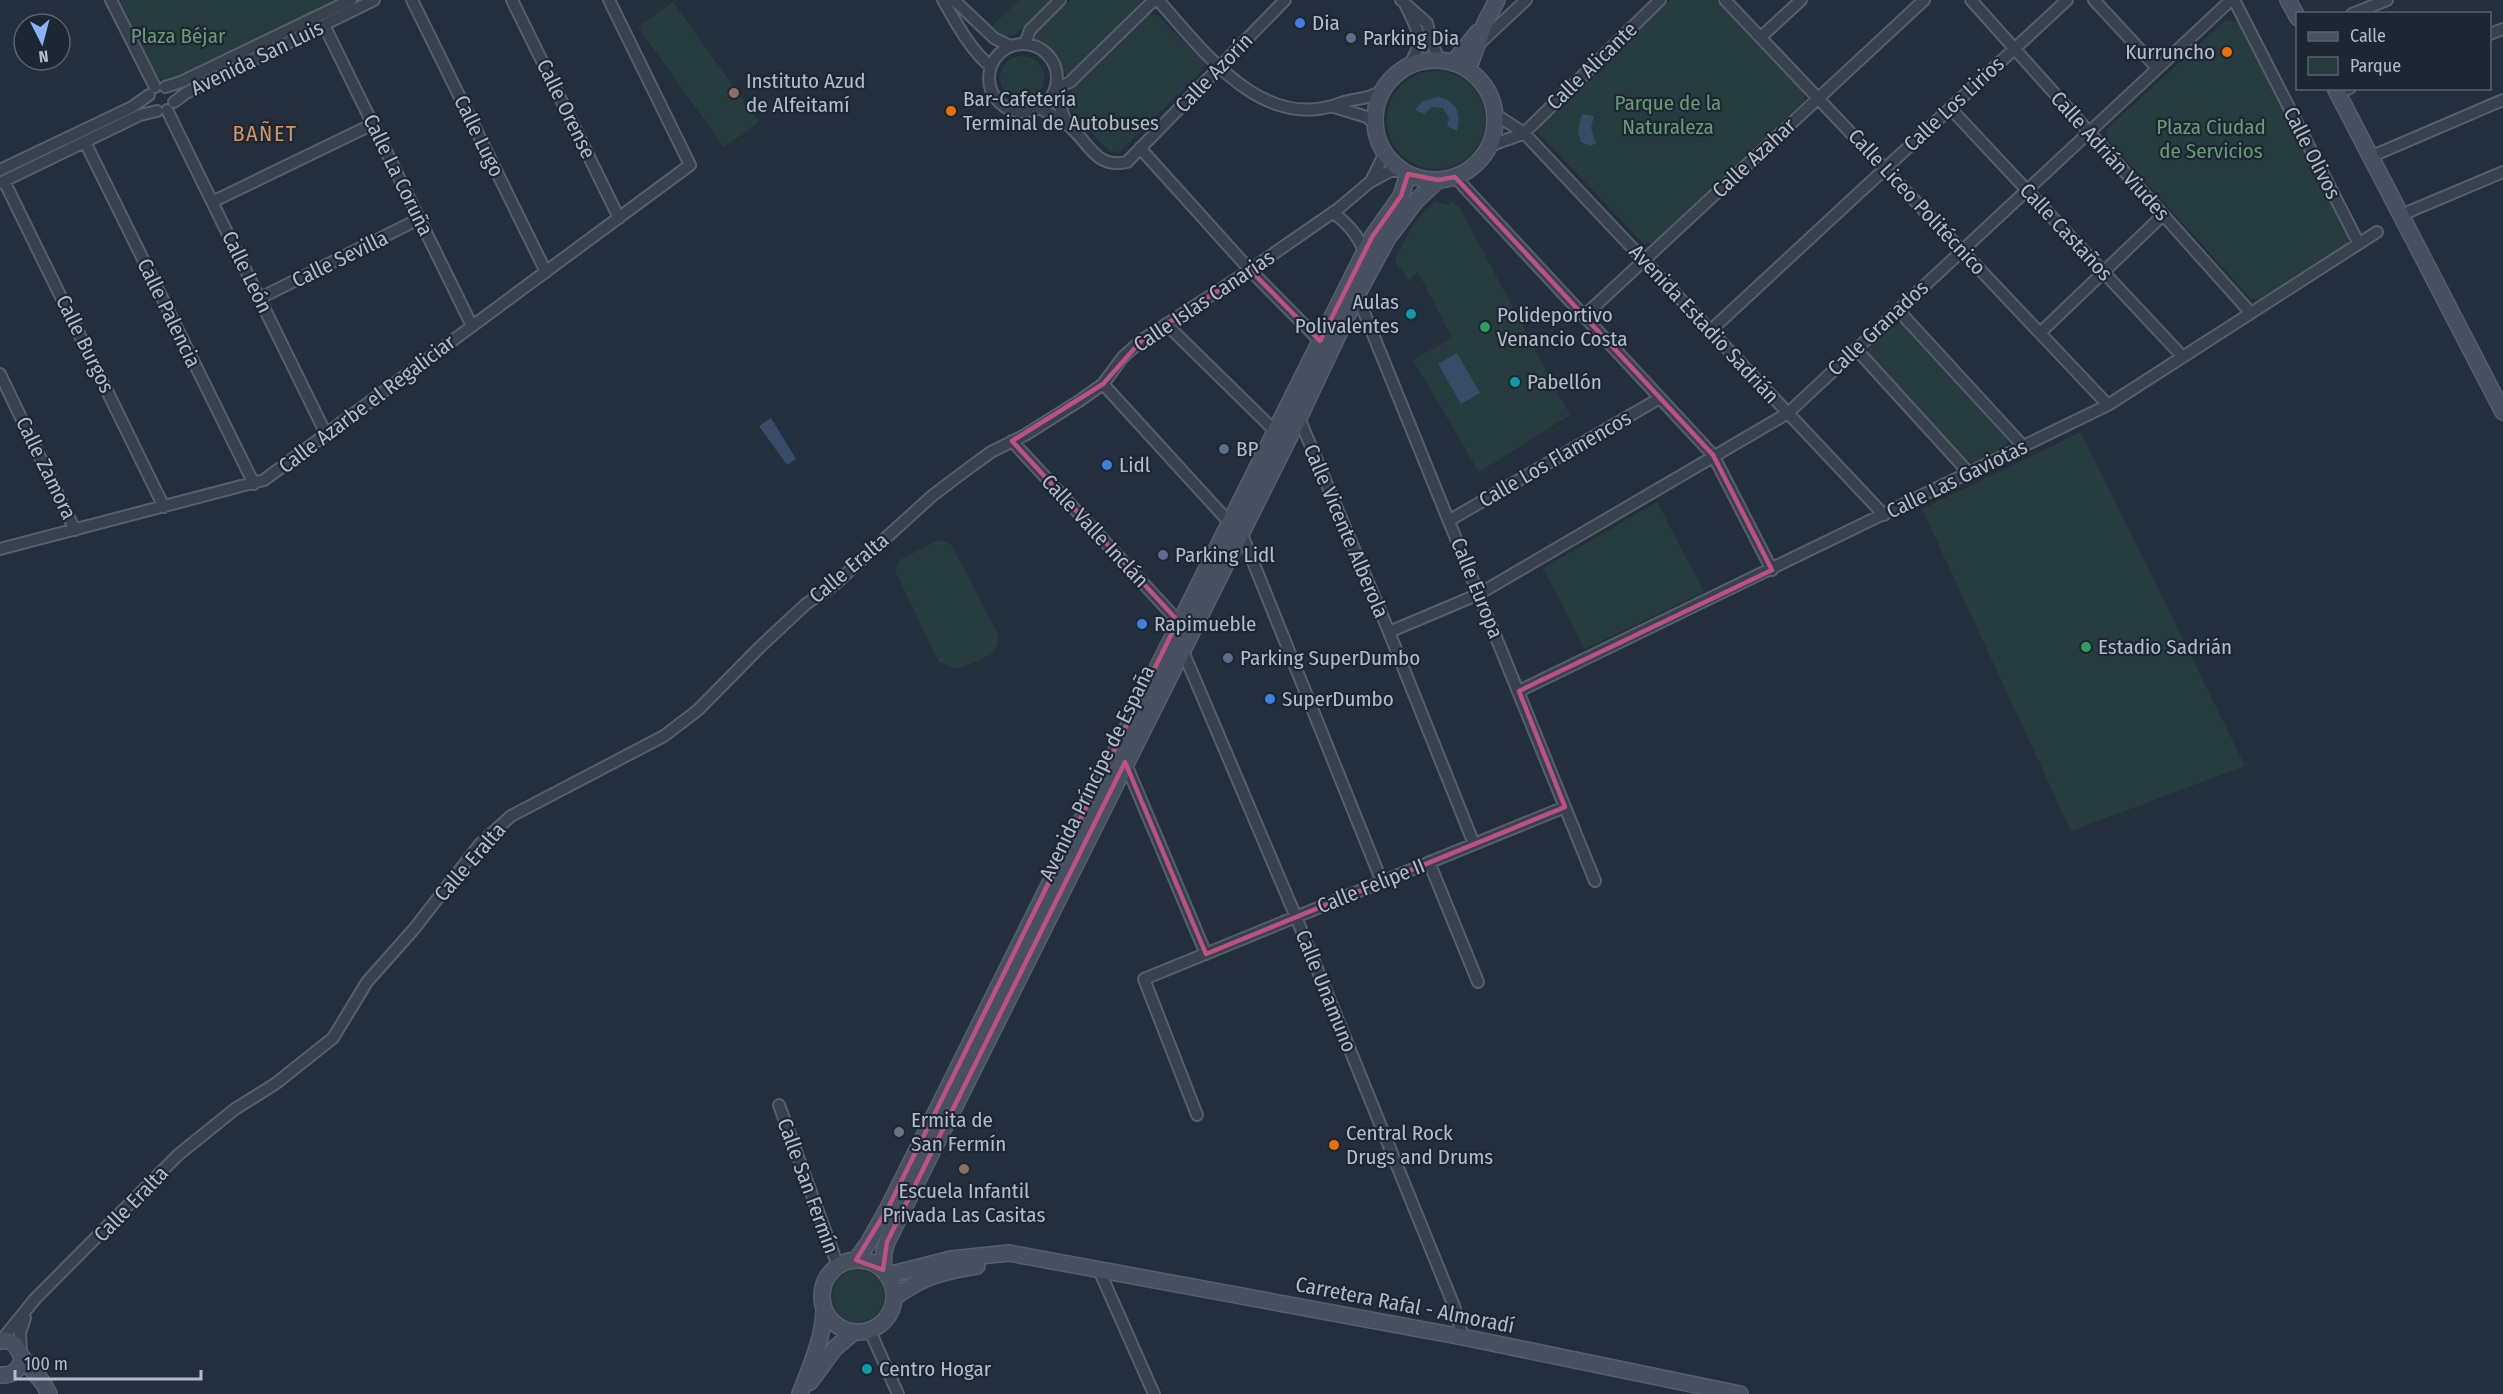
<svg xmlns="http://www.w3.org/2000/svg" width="2503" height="1394" font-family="'Fira Sans Condensed',sans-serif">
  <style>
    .green { fill: #263c3f }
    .water { fill: #394c67 }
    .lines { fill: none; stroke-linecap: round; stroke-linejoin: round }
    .street-casing { stroke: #565f6c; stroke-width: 14 }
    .secondary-casing { stroke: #565f6c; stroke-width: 18 }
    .street { stroke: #38414e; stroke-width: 10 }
    .secondary { stroke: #465061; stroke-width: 15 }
    .marked { fill: none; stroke: #bd5182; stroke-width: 4.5; stroke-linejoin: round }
    .shop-dot { fill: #3f7fe0; stroke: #1d2633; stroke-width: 2 }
    .service-dot { fill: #5c6f8a; stroke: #1d2633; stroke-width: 2 }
    .food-dot { fill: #e8710a; stroke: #1d2633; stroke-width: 2 }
    .education-dot { fill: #8d6e63; stroke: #1d2633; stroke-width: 2 }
    .culture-dot { fill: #0f9aa8; stroke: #1d2633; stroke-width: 2 }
    .leisure-dot { fill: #2e9e5b; stroke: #1d2633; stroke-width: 2 }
    .worship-dot { fill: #6b7280; stroke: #1d2633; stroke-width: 2 }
    .labels { text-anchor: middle; stroke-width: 4.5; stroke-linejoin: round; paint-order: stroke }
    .poi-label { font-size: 21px; fill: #b4bcc9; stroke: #1d2633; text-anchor: start }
    .park-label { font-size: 21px; fill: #6b9a76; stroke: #1d2633 }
    .street-label { font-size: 21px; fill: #b4bcc9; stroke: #1d2633 }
    .neighbourhood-label { font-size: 22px; letter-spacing: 1.5px; fill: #d59563; stroke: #1d2633 }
  </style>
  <rect width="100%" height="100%" fill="#242f3e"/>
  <!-- green -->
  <path class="green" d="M 120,0 L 337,0 L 177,78 L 164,81 L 156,75 Z
    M 1019,0 L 1050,0 L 1015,35 L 1002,37 L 992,26 Z
    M 1070,0 L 1141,0 L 1139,6 L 1068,77 C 1057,63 1056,44 1036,39 L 1035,34 Z
    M 1670,0 L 1716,0 L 1804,93 L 1805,100 L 1652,243 L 1644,244 L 1537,132 L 1538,123 Z
    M 673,2 L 759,122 L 724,147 L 638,27 Z
    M 1147,15 L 1157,15 L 1205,63 L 1203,70 L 1118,153 L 1109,151 L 1068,108 L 1068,94 Z
    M 2226,20 L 2239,23 L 2349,237 L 2346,247 L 2259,300 L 2250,298 L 2107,139 L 2107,129 Z
    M1000 78a22 22 0 1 1 44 0a22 22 0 1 1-44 0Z
    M1387 120a49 49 0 1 1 98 0a49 49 0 1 1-98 0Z
    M 1451,201 L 1460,208 L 1570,415 L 1479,472 L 1413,360 L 1452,338 L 1418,272 L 1409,280 L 1395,261 C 1407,236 1413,220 1435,202 L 1448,205 Z
    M 1902,323 L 2007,439 L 2006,445 L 1975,462 L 1966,460 L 1870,356 L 1868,349 L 1896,324 Z
    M 2081,432 L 2245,766 L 2071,831 L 1922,509 Z
    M 1657,502 L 1704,592 L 1585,649 L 1543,568 Z
    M 938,540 L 951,544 L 998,634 C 1001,657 974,662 957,669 L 939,662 L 895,571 L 900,560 Z
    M832 1296a26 26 0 1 1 52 0a26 26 0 1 1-52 0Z"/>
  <!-- water -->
  <path class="water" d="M 1438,97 C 1456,100 1462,114 1457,131 L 1447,126 L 1449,118 L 1443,108 L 1432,107 L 1424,114 L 1415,110 L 1423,101 Z
    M 1582,114 L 1594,116 L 1591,128 L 1596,143 L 1591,146 L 1581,142 L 1578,131 Z
    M 1457,353 L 1480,393 L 1461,404 L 1438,364 Z
    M 771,418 L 796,459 L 787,465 L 759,426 Z"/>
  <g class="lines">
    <defs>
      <path id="street" d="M 111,0 L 155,87
        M 412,0 L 546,272
        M 512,0 L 619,218
        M 943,0 C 957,24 969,48 991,67
        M 954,0 L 994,38 L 1010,46
        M 1158,0 C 1203,50 1262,134 1341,103 C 1357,97 1368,101 1384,89
        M 1401,0 L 1427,23 L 1432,43 L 1439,60
        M 1725,0 L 2108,405
        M 1971,0 L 2250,312
        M 2094,0 L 2157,68
        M 2234,0 L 2358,242
        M 1406,6 C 1419,33 1425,39 1409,66
        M 2352,14 L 2387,0
        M 324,25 L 472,326
        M 2490,34 L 2503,29
        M 1761,37 L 1801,0
        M 1480,43 L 1526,0
        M 1025,44 L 1030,30 L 1060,0
        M989 78a34 34 0 1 1 68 0a34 34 0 1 1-68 0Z
        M 165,87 L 181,82 L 351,0
        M 1055,89 L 1070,82 L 1154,0
        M 1054,92 L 1067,124
        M 2337,93 L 2350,88
        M 174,102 L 186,93 L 374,0
        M 1334,107 L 1367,117 L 1375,125
        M 1039,108 C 1048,113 1060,118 1068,125 C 1090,143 1095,169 1127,162 L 1285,0
        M 1950,108 L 2182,356
        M 167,110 L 326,434
        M 1495,114 L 1524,133 L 1884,515
        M 85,142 L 254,484
        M 1489,147 C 1501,140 1513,139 1524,133 L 1660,0
        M 1140,148 L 1250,270 L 1320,341
        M 2370,157 L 2503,100
        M 0,170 L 132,107 L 149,95
        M 1455,177 L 1713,455 L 1772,570
        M 1372,179 L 1385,153
        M 4,181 L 164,507
        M 0,183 L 140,115 L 157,111
        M 212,202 L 373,124
        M 1333,212 C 1347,224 1358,234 1364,252
        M 2401,215 L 2503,172
        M 1357,295 L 1595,881
        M 260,298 L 419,219
        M 1898,310 L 2023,446
        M 1584,316 L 1924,0
        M 1166,324 L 1275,431
        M 1710,331 L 2067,0
        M 2040,333 L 2163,215
        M 1856,349 L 1969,473
        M 0,374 L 75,530
        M 1103,384 L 1229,522
        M 1299,418 L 1389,632 L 1474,844
        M 1012,441 L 1178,621
        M 1450,520 L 1660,398
        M 1241,532 L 1382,882
        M 0,549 L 264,480 L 690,165 L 609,0
        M 1389,632 L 1479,594 L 1788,413 L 2231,0
        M 1182,649 L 1296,917 L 1454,1306 L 1463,1337
        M 1519,691 L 2108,405 L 2377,232
        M 1125,762 L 1206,954
        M 1429,862 L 1478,982
        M 779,1105 L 838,1266
        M 1197,1115 L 1144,979 L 1565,807
        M 1099,1270 L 1154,1394
        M 870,1331 L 898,1394
        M 1,1341 L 35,1299 L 178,1155 L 235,1109 L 275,1084 L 333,1038 L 367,982 L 414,929 L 480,844 L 511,816 L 664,736 L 698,710 L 760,647 L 806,604 L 835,584 L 932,496 L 961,474 L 991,452 L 1025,435 L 1079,401 L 1103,384 L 1123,357 L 1142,340 L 1250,270 L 1338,209 L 1370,182 L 1390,171 L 1402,171
        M 21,1352 L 20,1333 L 25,1318"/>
      <path id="secondary" d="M 2288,0 L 2298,18
        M1375 120a60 60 0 1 1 120 0a60 60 0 1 1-120 0Z
        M 1453,63 L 1478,32
        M 1468,70 L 1485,23 L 1497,0
        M 2335,88 L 2503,412
        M822 1296a36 36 0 1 1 72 0a36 36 0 1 1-72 0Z
        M 856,1260 L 869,1242 L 888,1208 L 1372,237 L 1401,196 L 1408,174
        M 883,1270 L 884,1252 L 887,1242 L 1299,418 L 1357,295 L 1388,238 L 1415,202 L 1438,180
        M 886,1273 L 896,1273 L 951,1259 L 1009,1253 L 1463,1337 L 1740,1394
        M 894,1298 C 921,1277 944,1271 977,1266
        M 0,1341 L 6,1340 L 15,1344 L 22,1357 C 21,1370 12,1376 0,1375
        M 22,1357 L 43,1383 L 49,1394
        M 810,1382 L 835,1348 L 853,1333
        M 800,1394 C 810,1367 823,1340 824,1311"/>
    </defs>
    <!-- street casing -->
    <use href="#street" class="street-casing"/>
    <!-- secondary casing -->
    <use href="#secondary" class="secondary-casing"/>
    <!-- street -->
    <use href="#street" class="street"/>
    <!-- secondary -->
    <use href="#secondary" class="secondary"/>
  </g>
  <!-- marked area -->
  <path class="marked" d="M 1408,174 L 1438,180 L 1455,177 L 1713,455 L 1772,570 L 1519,691 L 1565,807 L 1206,954 L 1125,762 L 887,1242 L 883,1270 L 856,1260 L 888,1208 L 1178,621 L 1012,441 L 1103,384 L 1142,340 L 1250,270 L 1320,341 L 1372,237 L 1401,196 Z"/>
  <!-- markers -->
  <g class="shop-dot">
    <circle cx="1300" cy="23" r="6"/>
    <circle cx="1107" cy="465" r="6"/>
    <circle cx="1142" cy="624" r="6"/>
    <circle cx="1270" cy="699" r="6"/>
  </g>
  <g class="service-dot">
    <circle cx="1351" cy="38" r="6"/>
    <circle cx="1224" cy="449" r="6"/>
    <circle cx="1163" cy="555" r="6"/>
    <circle cx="1228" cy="658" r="6"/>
  </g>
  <g class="food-dot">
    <circle cx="2227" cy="52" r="6"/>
    <circle cx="951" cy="111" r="6"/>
    <circle cx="1334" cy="1145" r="6"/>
  </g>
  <g class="education-dot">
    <circle cx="734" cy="93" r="6"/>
    <circle cx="964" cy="1169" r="6"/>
  </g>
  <g class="culture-dot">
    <circle cx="1411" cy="314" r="6"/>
    <circle cx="1515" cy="382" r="6"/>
    <circle cx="867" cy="1369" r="6"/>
  </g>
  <g class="leisure-dot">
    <circle cx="1485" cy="327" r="6"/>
    <circle cx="2086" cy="647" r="6"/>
  </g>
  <circle class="worship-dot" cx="899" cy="1132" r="6"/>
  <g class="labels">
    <!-- poi labels -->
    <g class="poi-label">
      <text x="1312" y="30">Dia</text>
      <text x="1363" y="45">Parking Dia</text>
      <text x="2215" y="59" text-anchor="end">Kurruncho</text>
      <text x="746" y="88">Instituto Azud<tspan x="746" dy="24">de Alfeitamí</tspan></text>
      <text x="963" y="106">Bar-Cafetería<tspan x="963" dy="24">Terminal de Autobuses</tspan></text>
      <text x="1399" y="309" text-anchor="end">Aulas<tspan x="1399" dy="24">Polivalentes</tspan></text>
      <text x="1497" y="322">Polideportivo<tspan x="1497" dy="24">Venancio Costa</tspan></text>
      <text x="1527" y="389">Pabellón</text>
      <text x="1236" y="456">BP</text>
      <text x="1119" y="472">Lidl</text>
      <text x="1175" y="562">Parking Lidl</text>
      <text x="1154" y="631">Rapimueble</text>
      <text x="2098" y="654">Estadio Sadrián</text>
      <text x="1240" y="665">Parking SuperDumbo</text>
      <text x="1282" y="706">SuperDumbo</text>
      <text x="911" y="1127">Ermita de<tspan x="911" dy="24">San Fermín</tspan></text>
      <text x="1346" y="1140">Central Rock<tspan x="1346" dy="24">Drugs and Drums</tspan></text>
      <text x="964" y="1198" text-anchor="middle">Escuela Infantil<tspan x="964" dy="24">Privada Las Casitas</tspan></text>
      <text x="879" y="1376">Centro Hogar</text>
    </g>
    <!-- park labels -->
    <g class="park-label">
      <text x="178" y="43">Plaza Béjar</text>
      <text x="1668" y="110">Parque de la<tspan x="1668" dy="24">Naturaleza</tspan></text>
      <text x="2211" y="134">Plaza Ciudad<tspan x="2211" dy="24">de Servicios</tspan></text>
    </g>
    <!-- street labels -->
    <g class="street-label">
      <text transform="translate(257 58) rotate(-26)" y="7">Avenida San Luis</text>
      <text transform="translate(1592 66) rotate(-44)" y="7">Calle Alicante</text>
      <text transform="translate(1214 73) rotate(-46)" y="7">Calle Azorín</text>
      <text transform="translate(1954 104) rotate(-43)" y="7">Calle Los Lirios</text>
      <text transform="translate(566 109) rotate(64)" y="7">Calle Orense</text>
      <text transform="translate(479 136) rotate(64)" y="7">Calle Lugo</text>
      <text transform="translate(2312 153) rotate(63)" y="7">Calle Olivos</text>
      <text transform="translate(2110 156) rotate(48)" y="7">Calle Adrián Viudes</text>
      <text transform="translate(1754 158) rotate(-43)" y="7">Calle Azahar</text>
      <text transform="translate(398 175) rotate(64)" y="7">Calle La Coruña</text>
      <text transform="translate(1917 202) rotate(47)" y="7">Calle Liceo Politécnico</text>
      <text transform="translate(2066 232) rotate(47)" y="7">Calle Castaños</text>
      <text transform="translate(340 259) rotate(-26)" y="7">Calle Sevilla</text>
      <text transform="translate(247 272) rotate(64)" y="7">Calle León</text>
      <text transform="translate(1204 301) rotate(-34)" y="7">Calle Islas Canarias</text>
      <text transform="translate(169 313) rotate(64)" y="7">Calle Palencia</text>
      <text transform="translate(1704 324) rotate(47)" y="7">Avenida Estadio Sadrián</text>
      <text transform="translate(1878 328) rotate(-43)" y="7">Calle Granados</text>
      <text transform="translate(85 344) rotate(64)" y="7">Calle Burgos</text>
      <text transform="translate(367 404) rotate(-37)" y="7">Calle Azarbe el Regaliciar</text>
      <text transform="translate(1555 459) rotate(-30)" y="7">Calle Los Flamencos</text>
      <text transform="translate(46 468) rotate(64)" y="7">Calle Zamora</text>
      <text transform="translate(1957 479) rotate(-26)" y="7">Calle Las Gaviotas</text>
      <text transform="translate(1095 531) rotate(47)" y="7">Calle Valle Inclán</text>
      <text transform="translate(1346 531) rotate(67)" y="7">Calle Vicente Alberola</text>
      <text transform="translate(849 568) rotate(-40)" y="7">Calle Eralta</text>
      <text transform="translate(1477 588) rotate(68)" y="7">Calle Europa</text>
      <text transform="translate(1097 773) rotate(-64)" y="7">Avenida Príncipe de España</text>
      <text transform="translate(470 862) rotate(-49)" y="7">Calle Eralta</text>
      <text transform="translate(1371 886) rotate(-22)" y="7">Calle Felipe II</text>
      <text transform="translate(1326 991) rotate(68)" y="7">Calle Unamuno</text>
      <text transform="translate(808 1186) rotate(70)" y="7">Calle San Fermín</text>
      <text transform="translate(131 1204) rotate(-46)" y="7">Calle Eralta</text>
      <text transform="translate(1405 1305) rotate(11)" y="7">Carretera Rafal - Almoradí</text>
    </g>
    <!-- neighbourhood labels -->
    <g class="neighbourhood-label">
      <text x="265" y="141">BAÑET</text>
    </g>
  </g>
  <!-- legend -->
  <rect x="2296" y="12" width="195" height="78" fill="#1d2633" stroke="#59626f" stroke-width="1.5"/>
  <rect x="2308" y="32" width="30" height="9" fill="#465061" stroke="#59626f" stroke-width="1.5"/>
  <text x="2350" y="42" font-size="18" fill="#b4bcc9">Calle</text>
  <rect x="2308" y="57" width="30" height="18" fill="#263c3f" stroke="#59626f" stroke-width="1.5"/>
  <text x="2350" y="72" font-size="18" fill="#b4bcc9">Parque</text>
  <!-- north arrow -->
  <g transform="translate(42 42) rotate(174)"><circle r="28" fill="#1d2633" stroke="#59626f" stroke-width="1.5"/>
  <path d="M0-4.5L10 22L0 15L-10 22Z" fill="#8ab4f8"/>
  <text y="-9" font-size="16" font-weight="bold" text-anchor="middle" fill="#b4bcc9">N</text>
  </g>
  <!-- scale -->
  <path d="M15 1370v9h186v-9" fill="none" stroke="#b4bcc9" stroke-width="3"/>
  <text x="24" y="1370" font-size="18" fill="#b4bcc9" stroke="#1d2633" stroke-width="4.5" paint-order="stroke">100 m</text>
</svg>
